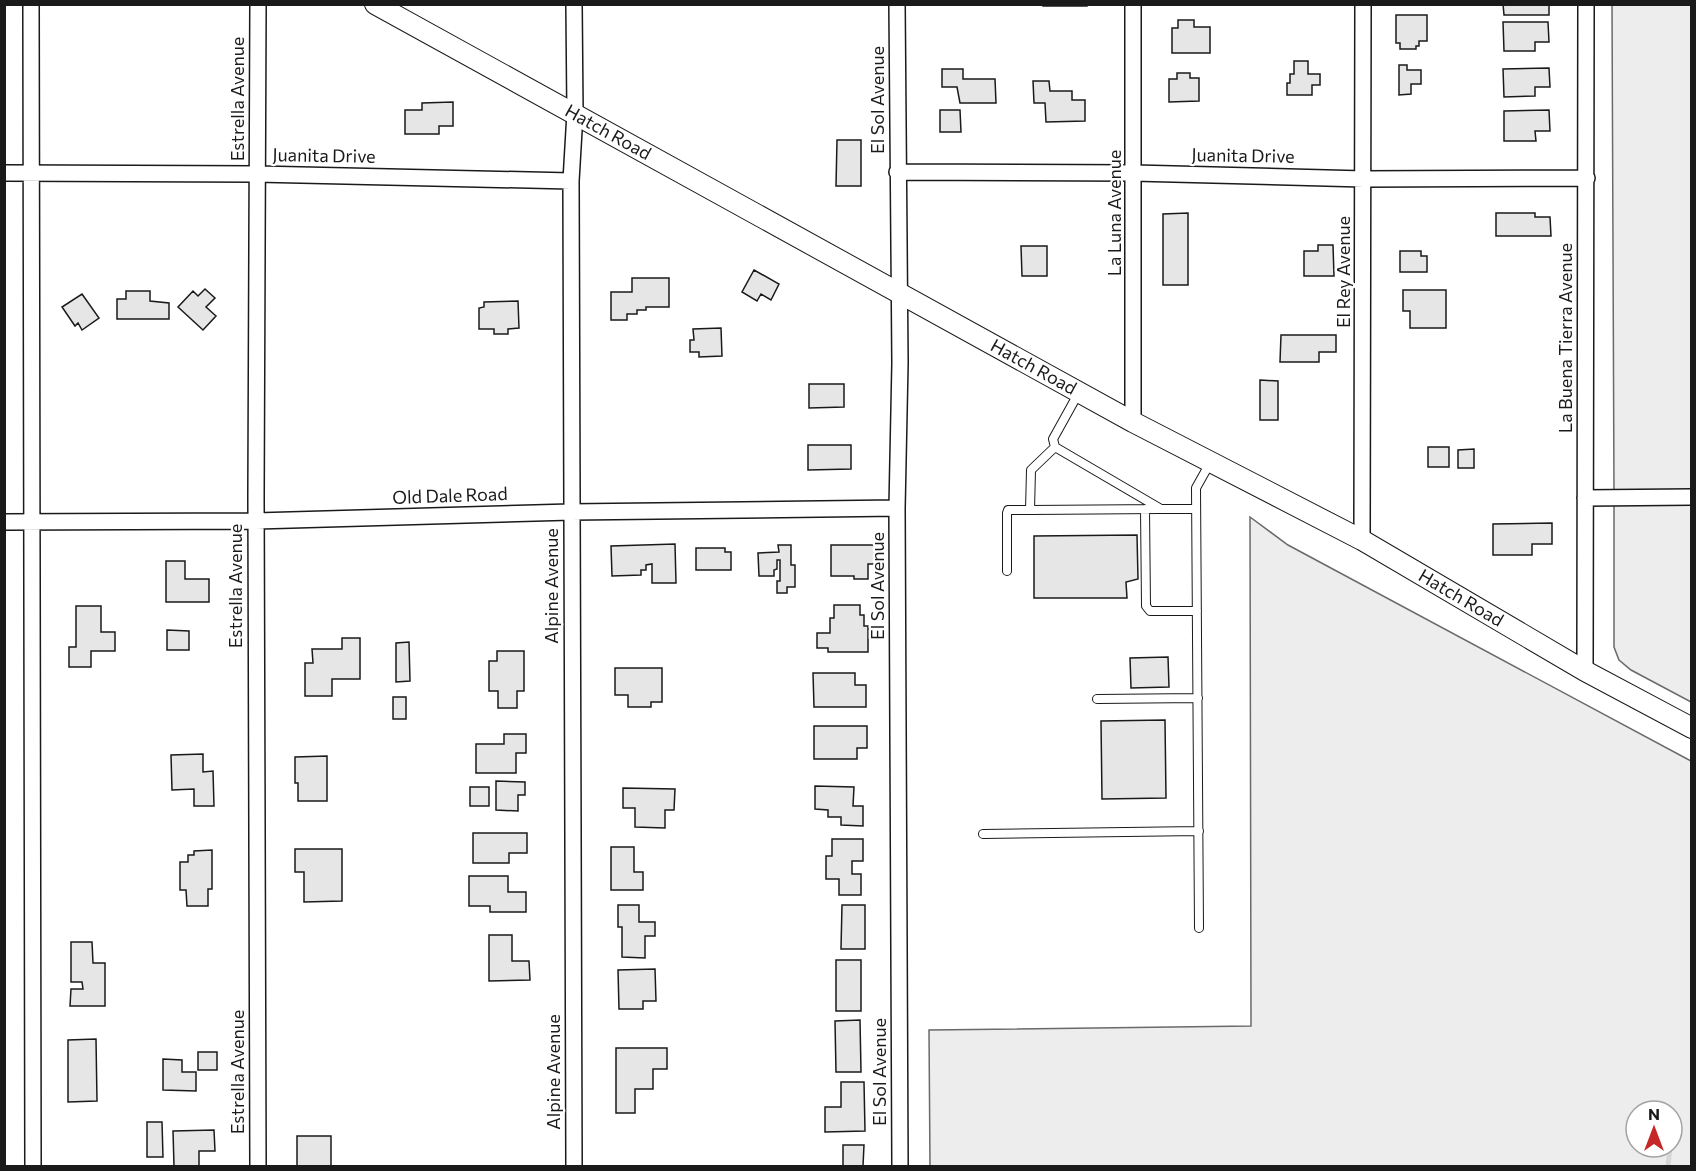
<svg xmlns="http://www.w3.org/2000/svg" width="1696" height="1171" font-family="Commissioner,sans-serif">
  <style>
    .built { fill: #ededed; stroke: #6a6a6a; stroke-width: 1.5; fill-rule: evenodd }
    .lines { fill: none; stroke-linecap: round; stroke-linejoin: round }
    .stream { stroke: #d7d7d7; stroke-width: 5 }
    .building { fill: #e6e6e6; stroke: #1a1a1a; stroke-width: 1.5 }
    .service-casing { stroke: #1a1a1a; stroke-width: 10 }
    .minor-casing { stroke: #1a1a1a; stroke-width: 18 }
    .tertiary-casing { stroke: #1a1a1a; stroke-width: 22 }
    .service { stroke: #fff; stroke-width: 8 }
    .minor { stroke: #fff; stroke-width: 15 }
    .tertiary { stroke: #fff; stroke-width: 20 }
    .labels { text-anchor: middle; stroke-width: 4.5; stroke-linejoin: round; paint-order: stroke }
    .street-label { font-size: 18px; fill: #1a1a1a; stroke: #fff }
  </style>
  <rect width="100%" height="100%" fill="#fff"/>
  <!-- built -->
  <path class="built" d="M 1612,5 L 1691,5 L 1691,492 L 1614,493 Z
    M 1691,503 L 1691,702 L 1631,670 L 1619,660 L 1614,647 L 1614,504 Z
    M 1250,517 L 1288,545 L 1691,761 L 1691,1166 L 930,1166 L 929,1030 L 1251,1026 ZM 1636,1111 L 1672,1111 L 1672,1147 L 1636,1147 Z"/>
  <g class="lines">
    <!-- stream -->
    <path class="stream" d="M 1672,1134 L 1674,1116
      M 1668,1166 L 1670,1147"/>
  </g>
  <!-- building -->
  <path class="building" d="M 1043,4 L 1087,4 L 1087,6 L 1043,6 Z
    M 1503,4 L 1549,4 L 1549,15 L 1504,15 Z
    M 1396,15 L 1427,15 L 1427,41 L 1419,41 L 1419,46 L 1416,46 L 1416,49 L 1400,49 L 1400,43 L 1396,43 Z
    M 1178,20 L 1194,20 L 1194,27 L 1210,27 L 1210,53 L 1172,53 L 1172,28 L 1178,28 Z
    M 1503,22 L 1548,22 L 1549,42 L 1535,42 L 1535,51 L 1504,51 Z
    M 1294,61 L 1308,61 L 1308,74 L 1320,74 L 1320,85 L 1312,85 L 1312,95 L 1287,95 L 1287,83 L 1290,83 L 1290,74 L 1294,74 Z
    M 1399,65 L 1407,65 L 1407,70 L 1421,70 L 1421,84 L 1411,84 L 1411,94 L 1399,95 Z
    M 1549,68 L 1550,87 L 1535,87 L 1535,96 L 1504,97 L 1503,69 Z
    M 942,69 L 963,69 L 963,79 L 995,79 L 996,103 L 960,103 L 957,87 L 942,87 Z
    M 1177,73 L 1190,73 L 1190,78 L 1199,78 L 1199,101 L 1169,102 L 1169,79 L 1177,79 Z
    M 1033,81 L 1049,81 L 1050,91 L 1072,91 L 1072,100 L 1085,100 L 1085,121 L 1046,122 L 1045,103 L 1034,103 Z
    M 453,102 L 453,126 L 439,126 L 439,134 L 405,134 L 405,110 L 422,110 L 422,103 Z
    M 940,110 L 960,110 L 961,132 L 940,132 Z
    M 1549,110 L 1550,131 L 1535,131 L 1536,141 L 1504,141 L 1504,111 Z
    M 837,140 L 861,140 L 861,186 L 836,186 Z
    M 1188,213 L 1188,285 L 1163,285 L 1163,214 Z
    M 1496,213 L 1535,213 L 1535,217 L 1550,217 L 1551,236 L 1496,236 Z
    M 1318,245 L 1333,245 L 1334,276 L 1304,276 L 1304,251 L 1318,251 Z
    M 1021,246 L 1047,246 L 1047,276 L 1022,276 Z
    M 1400,251 L 1421,251 L 1421,256 L 1427,256 L 1427,272 L 1400,272 Z
    M 754,270 L 779,284 L 771,300 L 761,294 L 757,301 L 742,292 Z
    M 632,278 L 669,278 L 669,307 L 646,307 L 646,310 L 637,310 L 637,314 L 627,314 L 627,320 L 611,320 L 611,292 L 632,292 Z
    M 205,289 L 215,298 L 206,307 L 216,316 L 203,330 L 178,307 L 193,291 L 198,296 Z
    M 1403,290 L 1446,290 L 1446,328 L 1410,328 L 1410,311 L 1403,311 Z
    M 126,291 L 150,291 L 150,301 L 169,303 L 169,319 L 117,319 L 117,299 L 126,299 Z
    M 82,294 L 99,318 L 82,330 L 78,323 L 75,326 L 62,307 Z
    M 518,301 L 519,328 L 508,329 L 508,334 L 494,334 L 494,329 L 479,329 L 479,308 L 484,307 L 484,302 Z
    M 721,328 L 722,356 L 699,357 L 699,352 L 690,352 L 690,340 L 694,340 L 693,329 Z
    M 1281,335 L 1336,335 L 1336,352 L 1319,352 L 1319,362 L 1280,362 Z
    M 1260,380 L 1278,381 L 1278,420 L 1260,420 Z
    M 809,384 L 844,384 L 844,407 L 809,408 Z
    M 808,445 L 851,445 L 851,469 L 808,470 Z
    M 1428,447 L 1449,447 L 1449,467 L 1428,467 Z
    M 1474,449 L 1474,468 L 1458,468 L 1458,450 Z
    M 1552,523 L 1552,544 L 1532,544 L 1532,555 L 1493,555 L 1493,524 Z
    M 1137,535 L 1138,579 L 1126,582 L 1127,598 L 1034,598 L 1034,536 Z
    M 675,544 L 676,583 L 652,583 L 652,564 L 646,565 L 646,570 L 641,570 L 641,575 L 612,576 L 611,546 Z
    M 778,545 L 791,545 L 791,565 L 795,565 L 795,587 L 787,587 L 787,593 L 777,593 L 777,581 L 780,581 L 780,560 L 777,560 L 777,569 L 774,570 L 774,576 L 759,576 L 758,553 L 779,552 Z
    M 831,545 L 878,545 L 878,564 L 868,564 L 868,579 L 854,579 L 854,576 L 831,576 Z
    M 696,548 L 725,548 L 725,552 L 731,552 L 731,570 L 696,570 Z
    M 166,561 L 185,561 L 185,579 L 209,579 L 209,602 L 166,602 Z
    M 834,605 L 860,605 L 860,615 L 864,615 L 864,626 L 868,626 L 868,652 L 828,652 L 828,648 L 817,648 L 817,633 L 830,633 L 830,618 L 834,618 Z
    M 76,606 L 101,606 L 101,632 L 115,632 L 115,651 L 91,651 L 91,667 L 69,667 L 69,647 L 76,647 Z
    M 167,630 L 189,631 L 189,650 L 167,650 Z
    M 342,638 L 360,638 L 360,679 L 332,679 L 332,696 L 305,696 L 305,663 L 313,663 L 312,649 L 342,649 Z
    M 409,642 L 410,681 L 396,682 L 396,643 Z
    M 497,651 L 524,651 L 524,691 L 517,691 L 517,708 L 498,708 L 498,691 L 489,691 L 489,661 L 497,661 Z
    M 1168,657 L 1169,687 L 1131,688 L 1130,658 Z
    M 615,668 L 662,668 L 662,702 L 651,702 L 651,707 L 628,707 L 628,695 L 615,695 Z
    M 813,673 L 855,673 L 855,685 L 866,685 L 866,707 L 814,707 Z
    M 393,697 L 406,697 L 406,719 L 393,719 Z
    M 1165,720 L 1166,798 L 1102,799 L 1101,721 Z
    M 814,726 L 867,726 L 867,748 L 857,748 L 857,759 L 814,759 Z
    M 504,734 L 526,734 L 526,753 L 516,753 L 516,773 L 476,773 L 476,744 L 504,744 Z
    M 203,754 L 203,772 L 213,771 L 214,806 L 194,806 L 194,789 L 172,790 L 171,755 Z
    M 327,756 L 327,801 L 298,801 L 298,783 L 295,783 L 295,757 Z
    M 496,781 L 525,782 L 525,795 L 518,795 L 518,811 L 496,810 Z
    M 815,786 L 854,787 L 853,806 L 863,806 L 863,826 L 841,825 L 841,817 L 828,817 L 828,810 L 815,809 Z
    M 470,787 L 489,787 L 489,806 L 470,806 Z
    M 623,788 L 675,789 L 674,810 L 665,810 L 665,828 L 635,827 L 635,808 L 623,808 Z
    M 473,833 L 527,833 L 527,853 L 509,853 L 509,863 L 473,863 Z
    M 832,839 L 863,839 L 863,861 L 852,861 L 852,874 L 861,874 L 861,895 L 839,895 L 839,879 L 826,879 L 826,856 L 832,856 Z
    M 611,847 L 634,847 L 634,872 L 643,872 L 643,890 L 611,890 Z
    M 295,849 L 342,849 L 342,901 L 304,902 L 304,872 L 295,872 Z
    M 212,850 L 212,889 L 208,889 L 208,906 L 187,906 L 186,890 L 180,890 L 180,862 L 188,862 L 188,855 L 194,855 L 194,851 Z
    M 469,876 L 508,876 L 508,892 L 526,892 L 526,912 L 490,912 L 490,906 L 469,906 Z
    M 618,905 L 639,905 L 639,922 L 655,922 L 655,936 L 645,936 L 645,958 L 622,957 L 622,927 L 618,927 Z
    M 842,905 L 865,905 L 865,949 L 841,949 Z
    M 489,935 L 512,935 L 512,961 L 529,961 L 530,980 L 489,981 Z
    M 71,942 L 92,942 L 93,963 L 105,963 L 105,1006 L 70,1006 L 71,989 L 83,989 L 82,982 L 71,982 Z
    M 836,960 L 861,960 L 861,1011 L 836,1011 Z
    M 655,969 L 656,1001 L 643,1001 L 643,1009 L 619,1009 L 618,970 Z
    M 860,1020 L 861,1072 L 836,1072 L 835,1021 Z
    M 96,1039 L 97,1101 L 68,1102 L 68,1040 Z
    M 616,1048 L 667,1048 L 667,1069 L 653,1069 L 653,1089 L 635,1089 L 635,1113 L 616,1113 Z
    M 198,1052 L 217,1052 L 217,1070 L 198,1070 Z
    M 163,1059 L 182,1060 L 182,1072 L 196,1072 L 196,1091 L 163,1090 Z
    M 841,1082 L 864,1082 L 865,1131 L 825,1132 L 825,1107 L 841,1107 Z
    M 147,1122 L 162,1122 L 163,1157 L 147,1157 Z
    M 214,1130 L 215,1151 L 199,1151 L 199,1166 L 174,1166 L 173,1131 Z
    M 297,1136 L 331,1136 L 331,1166 L 297,1166 Z
    M 843,1145 L 864,1145 L 863,1166 L 843,1166 Z"/>
  <g class="lines">
    <defs>
      <path id="service" d="M 1078,394 L 1053,439 L 1055,447 L 1161,509 L 1196,509
        M 1055,447 L 1031,470 L 1030,510 L 1160,509
        M 1145,509 L 1146,606 L 1150,611 L 1197,611
        M 1007,571 L 1007,513 L 1008,510 L 1030,510
        M 1097,699 L 1198,698
        M 983,834 L 1199,831
        M 1199,928 L 1196,488 L 1210,463"/>
      <path id="minor" d="M 31,4 L 33,1166
        M 897,4 L 900,363 L 897,508 L 900,1166
        M 897,172 L 1134,173 L 1364,179 L 1587,178
        M 4,173 L 257,174 L 571,181
        M 1133,422 L 1133,4
        M 1585,498 L 1692,497
        M 4,522 L 256,521 L 571,512 L 897,508
        M 1362,540 L 1363,4
        M 1585,671 L 1586,4
        M 258,1166 L 256,496 L 258,4
        M 574,1166 L 571,181 L 575,113 L 574,4"/>
      <g id="tertiary">
        <path id="s1" d="M 375,4 L 1133,422 L 1362,540 L 1585,671 L 1692,728"/>
      </g>
    </defs>
    <!-- service casing -->
    <use href="#service" class="service-casing"/>
    <!-- minor casing -->
    <use href="#minor" class="minor-casing"/>
    <!-- tertiary casing -->
    <use href="#tertiary" class="tertiary-casing"/>
    <!-- service -->
    <use href="#service" class="service"/>
    <!-- minor -->
    <use href="#minor" class="minor"/>
    <!-- tertiary -->
    <use href="#tertiary" class="tertiary"/>
  </g>
  <g class="labels">
    <!-- street labels -->
    <g class="street-label">
      <text transform="translate(238 99) rotate(-90)" y="6">Estrella Avenue</text>
      <text transform="translate(878 100) rotate(-90)" y="6">El Sol Avenue</text>
      <text dy="6" stroke="none"><textPath href="#s1" startOffset="266">Hatch Road</textPath></text>
      <text transform="translate(324 156) rotate(1)" y="6">Juanita Drive</text>
      <text transform="translate(1243 156) rotate(1)" y="6">Juanita Drive</text>
      <text transform="translate(1115 213) rotate(-90)" y="6">La Luna Avenue</text>
      <text transform="translate(1344 272) rotate(-90)" y="6">El Rey Avenue</text>
      <text transform="translate(1566 338) rotate(-90)" y="6">La Buena Tierra Avenue</text>
      <text dy="6" stroke="none"><textPath href="#s1" startOffset="752">Hatch Road</textPath></text>
      <text transform="translate(450 496) rotate(-2)" y="6">Old Dale Road</text>
      <text transform="translate(236 586) rotate(-90)" y="6">Estrella Avenue</text>
      <text transform="translate(552 586) rotate(-90)" y="6">Alpine Avenue</text>
      <text transform="translate(878 586) rotate(-90)" y="6">El Sol Avenue</text>
      <text dy="6" stroke="none"><textPath href="#s1" startOffset="1238">Hatch Road</textPath></text>
      <text transform="translate(238 1072) rotate(-90)" y="6">Estrella Avenue</text>
      <text transform="translate(554 1072) rotate(-90)" y="6">Alpine Avenue</text>
      <text transform="translate(880 1072) rotate(-90)" y="6">El Sol Avenue</text>
    </g>
  </g>
  <!-- border -->
  <rect width="1696" height="1171" fill="none" stroke="#1a1a1a" stroke-width="12"/>
  <!-- north arrow -->
  <g transform="translate(1654 1129)"><circle r="28" fill="#ffffff" stroke="#a3a3a3" stroke-width="1.5"/>
  <path d="M0-4.5L10 22L0 15L-10 22Z" fill="#c62828"/>
  <text y="-9" font-size="16" font-weight="bold" text-anchor="middle" fill="#1a1a1a">N</text>
  </g>
</svg>
